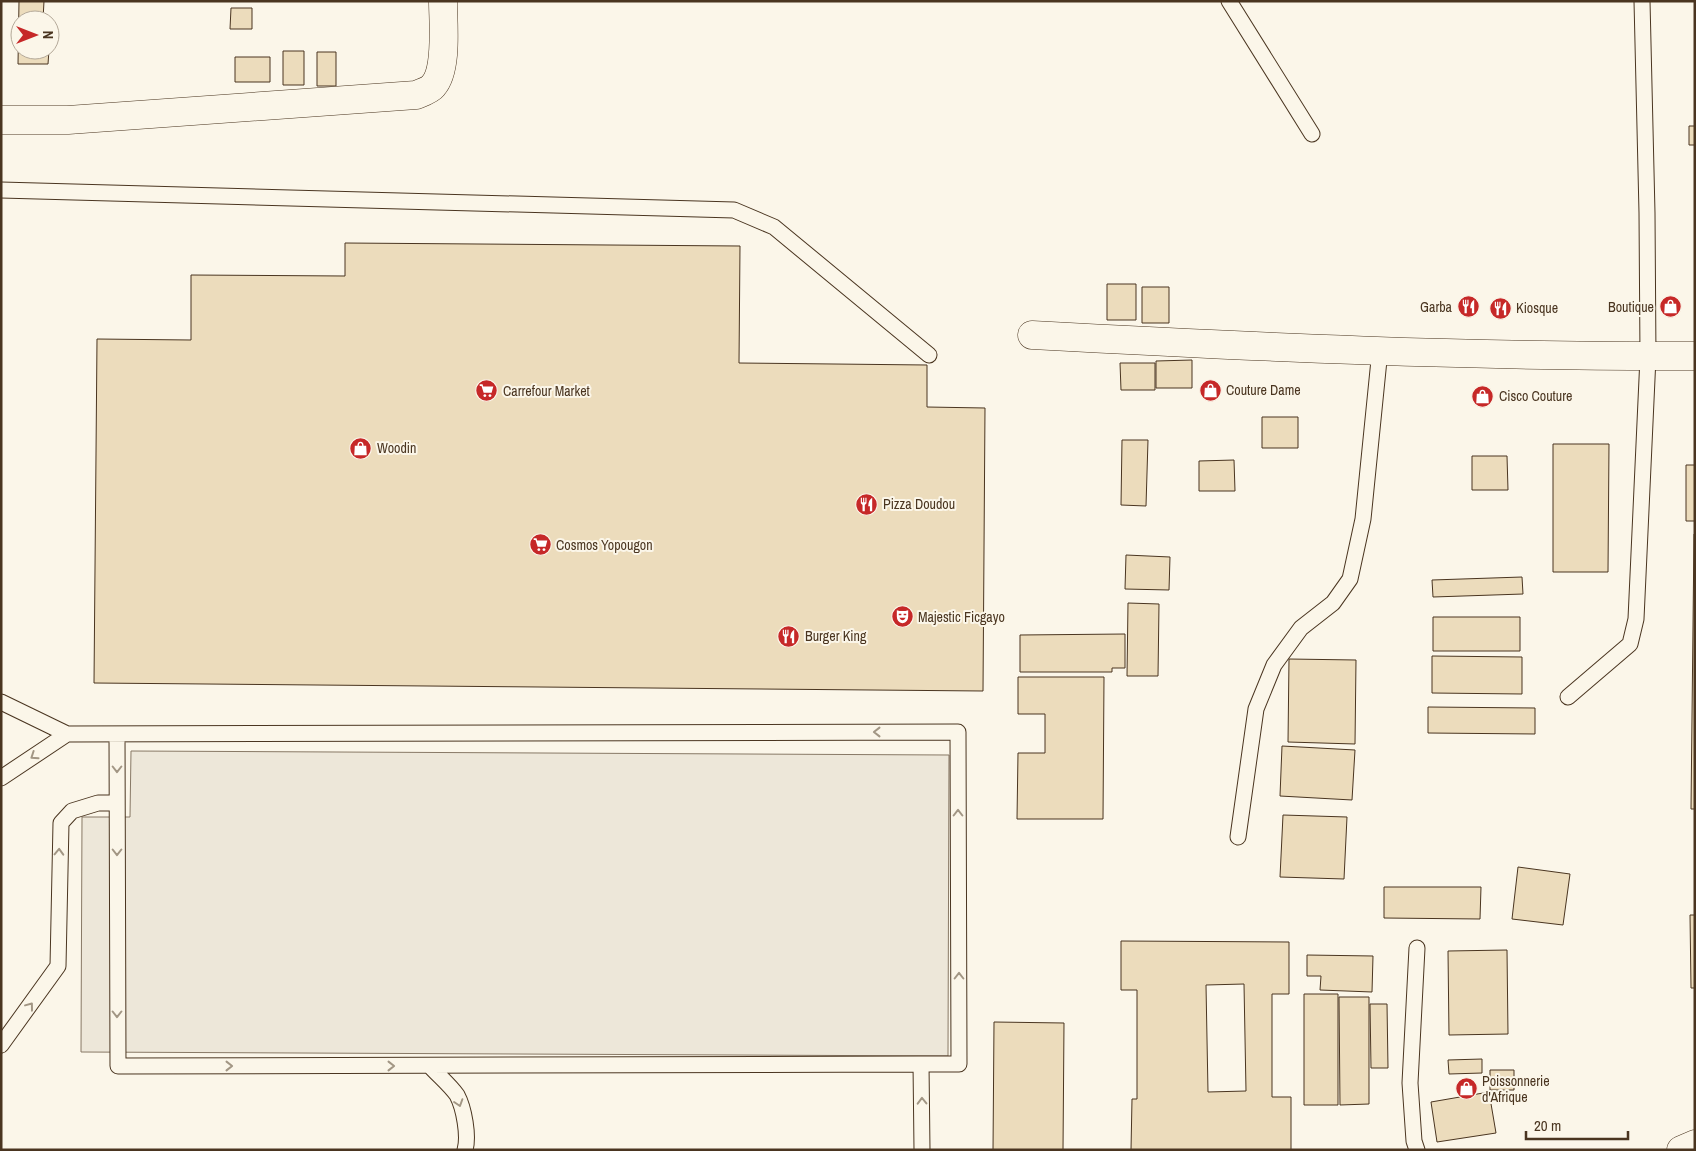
<svg xmlns="http://www.w3.org/2000/svg" width="1696" height="1151" font-family="'Archivo Narrow',sans-serif">
  <style>
    .parking { fill: #ede7d9; stroke: #887966 }
    .building { fill: #ecdcbc; stroke: #4a3520; fill-rule: evenodd }
    .lines { fill: none; stroke-linecap: round; stroke-linejoin: round }
    .lane-casing { stroke: #4a3520; stroke-width: 17 }
    .street-casing { stroke: #4a3520; stroke-width: 29 }
    .secondary-casing { stroke: #4a3520; stroke-width: 29 }
    .lane { stroke: #fbf6e9; stroke-width: 15 }
    .street { stroke: #fbf6e9; stroke-width: 28 }
    .secondary { stroke: #fbf6e9; stroke-width: 28 }
    .oneway { stroke: #a29684 }
    .labels { text-anchor: middle; stroke-width: 4; stroke-linejoin: round; paint-order: stroke }
    .poi-label { font-size: 14px; fill: #4a3520; stroke: #fbf6e9; text-anchor: start }
  </style>
  <rect width="100%" height="100%" fill="#fbf6e9"/>
  <!-- parking -->
  <path class="parking" d="M 131,751 L 949,755 L 948,1056 L 81,1052 L 82,817 L 130,817 Z"/>
  <!-- building -->
  <path class="building" d="M 19,1 L 44,1 L 43,20 L 20,20 L 20,50 L 49,50 L 48,64 L 18,64 Z
    M 231,8 L 252,8 L 252,29 L 230,29 Z
    M 283,51 L 304,51 L 304,85 L 283,85 Z
    M 317,52 L 336,52 L 336,86 L 317,86 Z
    M 235,57 L 270,57 L 270,82 L 235,82 Z
    M 1689,126 L 1695,126 L 1695,145 L 1689,145 Z
    M 345,243 L 740,246 L 739,363 L 927,365 L 927,407 L 985,408 L 983,691 L 94,683 L 97,339 L 191,340 L 191,275 L 345,276 Z
    M 1107,284 L 1136,284 L 1136,320 L 1107,320 Z
    M 1142,287 L 1169,287 L 1169,323 L 1142,323 Z
    M 1192,360 L 1192,388 L 1156,388 L 1156,361 Z
    M 1120,363 L 1155,363 L 1155,390 L 1121,390 Z
    M 1262,417 L 1298,417 L 1298,448 L 1262,448 Z
    M 1122,440 L 1148,440 L 1146,506 L 1121,505 Z
    M 1553,444 L 1609,444 L 1608,572 L 1553,572 Z
    M 1472,456 L 1507,456 L 1508,490 L 1472,490 Z
    M 1234,460 L 1235,491 L 1199,491 L 1199,461 Z
    M 1686,465 L 1695,465 L 1695,521 L 1686,521 Z
    M 1694,534 L 1695,534 L 1695,809 L 1691,809 Z
    M 1126,555 L 1170,557 L 1169,590 L 1125,589 Z
    M 1522,577 L 1523,594 L 1433,597 L 1432,580 Z
    M 1128,603 L 1159,604 L 1158,676 L 1127,676 Z
    M 1433,617 L 1520,617 L 1520,651 L 1433,651 Z
    M 1125,634 L 1125,668 L 1112,668 L 1112,672 L 1020,672 L 1020,635 Z
    M 1432,656 L 1522,657 L 1522,694 L 1432,693 Z
    M 1289,659 L 1356,660 L 1355,744 L 1288,742 Z
    M 1018,677 L 1104,677 L 1103,819 L 1017,819 L 1018,753 L 1045,753 L 1045,714 L 1018,714 Z
    M 1428,707 L 1535,708 L 1535,734 L 1428,733 Z
    M 1282,746 L 1355,750 L 1352,800 L 1280,796 Z
    M 1283,815 L 1347,817 L 1344,879 L 1280,877 Z
    M 1518,867 L 1570,874 L 1563,925 L 1512,919 Z
    M 1384,887 L 1481,887 L 1480,919 L 1384,918 Z
    M 1690,915 L 1695,915 L 1695,988 L 1691,988 Z
    M 1121,941 L 1289,942 L 1289,994 L 1272,994 L 1272,1097 L 1291,1097 L 1291,1150 L 1131,1150 L 1132,1099 L 1137,1099 L 1137,990 L 1121,990 ZM 1244,984 L 1246,1091 L 1208,1092 L 1206,985 Z
    M 1507,950 L 1508,1034 L 1449,1035 L 1448,951 Z
    M 1307,955 L 1373,956 L 1372,992 L 1320,990 L 1321,976 L 1307,976 Z
    M 1304,994 L 1338,994 L 1338,1105 L 1304,1105 Z
    M 1339,997 L 1369,997 L 1369,1104 L 1340,1105 Z
    M 1370,1004 L 1387,1004 L 1388,1068 L 1371,1068 Z
    M 994,1022 L 1064,1023 L 1063,1150 L 993,1150 Z
    M 1482,1059 L 1482,1073 L 1449,1074 L 1448,1060 Z
    M 1490,1070 L 1514,1070 L 1514,1090 L 1490,1090 Z
    M 1489,1092 L 1496,1133 L 1437,1142 L 1431,1102 Z"/>
  <g class="lines">
    <defs>
      <path id="lane" d="M 1229,1 L 1312,134
        M 1,190 L 734,210 L 774,227 L 929,355
        M 1568,697 L 1630,644 L 1636,619 L 1648,357 L 1647,213 L 1642,1
        M 1,702 L 67,734 L 958,732 L 959,1064 L 921,1064 L 922,1150
        M 117,734 L 118,1066 L 921,1064
        M 1,778 L 67,734
        M 1238,837 L 1256,709 L 1274,665 L 1301,628 L 1333,603 L 1350,579 L 1363,519 L 1380,350
        M 1417,948 L 1410,1083 L 1414,1141 L 1417,1150
        M 1,1045 L 58,966 L 61,823 L 72,811 L 98,803 L 117,803
        M 430,1066 C 438,1075 450,1085 457,1095 C 464,1108 469,1136 465,1150"/>
      <path id="street" d="M 1,120 L 68,120 L 416,95 C 421,93 430,90 433,86 C 448,70 443,22 443,1
        M 1032,335 C 1252,347 1474,357 1695,356"/>
      <path id="secondary" d="M 1681,1150 L 1695,1144"/>
    </defs>
    <!-- lane casing -->
    <use href="#lane" class="lane-casing"/>
    <!-- street casing -->
    <use href="#street" class="street-casing"/>
    <!-- secondary casing -->
    <use href="#secondary" class="secondary-casing"/>
    <!-- lane -->
    <use href="#lane" class="lane"/>
    <!-- street -->
    <use href="#street" class="street"/>
    <!-- secondary -->
    <use href="#secondary" class="secondary"/>
  </g>
  <!-- one-way arrows -->
  <defs><path id="oneway-chevron" d="M-2-3.5L2.5 0L-2 3.5" fill="none" stroke-width="1.6" stroke-linecap="round" stroke-linejoin="round" transform="scale(1.25)"/></defs>
  <g class="oneway">
    <use href="#oneway-chevron" transform="translate(877 732) rotate(180)"/>
    <use href="#oneway-chevron" transform="translate(34 756) rotate(146)"/>
    <use href="#oneway-chevron" transform="translate(117 769) rotate(90)"/>
    <use href="#oneway-chevron" transform="translate(958 813) rotate(-90)"/>
    <use href="#oneway-chevron" transform="translate(59 852) rotate(-88)"/>
    <use href="#oneway-chevron" transform="translate(117 852) rotate(90)"/>
    <use href="#oneway-chevron" transform="translate(959 976) rotate(-90)"/>
    <use href="#oneway-chevron" transform="translate(30 1006) rotate(-53)"/>
    <use href="#oneway-chevron" transform="translate(117 1014) rotate(90)"/>
    <use href="#oneway-chevron" transform="translate(229 1066)"/>
    <use href="#oneway-chevron" transform="translate(391 1066)"/>
    <use href="#oneway-chevron" transform="translate(922 1101) rotate(-91)"/>
    <use href="#oneway-chevron" transform="translate(459 1103) rotate(72)"/>
  </g>
  <!-- icons -->
  <defs>
    <symbol id="restaurant-disc" viewBox="-11 -11 22 22"><circle r="9.5" fill="#c62828" stroke="#fbf6e9"/><path d="M-5-6h1v4h1v-4h1v4h1v-4h1v5L-1.5 .5V6h-2V.5L-5-1ZM5-6V6H3V1.5H1.5Q1.5-4 5-6Z" fill="#fff"/></symbol>
    <symbol id="shop-disc" viewBox="-11 -11 22 22"><circle r="9.5" fill="#c62828" stroke="#fbf6e9"/><path d="M-5-2.5h2.3a2.7 3.5 0 0 1 5.4 0H5L5.5 6h-11ZM-1.5-2.5h3a1.5 2.3 0 0 0-3 0Z" fill="#fff"/></symbol>
    <symbol id="supermarket-disc" viewBox="-11 -11 22 22"><circle r="9.5" fill="#c62828" stroke="#fbf6e9"/><path d="M-6-5.5h2.5l.6 2H6L4.5 2H-2.5L-4.4-4H-6ZM-1.5 3.2a1.3 1.3 0 1 0 .1 0ZM3 3.2a1.3 1.3 0 1 0 .1 0Z" fill="#fff"/></symbol>
    <symbol id="theatre-disc" viewBox="-11 -11 22 22"><circle r="9.5" fill="#c62828" stroke="#fbf6e9"/><path d="M-5-5.5Q0-4 5-5.5V0Q5 5 0 6Q-5 5-5 0ZM-3.3-2.5H-1v1.5H-3.3ZM1-2.5H3.3v1.5H1ZM-2.8 1Q0 5.5 2.8 1Z" fill="#fff"/></symbol>
  </defs>
  <g fill-rule="evenodd">
    <use href="#restaurant-disc" x="1456" y="294" width="25" height="25"/>
    <use href="#shop-disc" x="1658" y="294" width="25" height="25"/>
    <use href="#restaurant-disc" x="1488" y="296" width="25" height="25"/>
    <use href="#shop-disc" x="1198" y="378" width="25" height="25"/>
    <use href="#supermarket-disc" x="474" y="378" width="25" height="25"/>
    <use href="#shop-disc" x="1470" y="384" width="25" height="25"/>
    <use href="#shop-disc" x="348" y="436" width="25" height="25"/>
    <use href="#restaurant-disc" x="854" y="492" width="25" height="25"/>
    <use href="#supermarket-disc" x="528" y="532" width="25" height="25"/>
    <use href="#theatre-disc" x="890" y="604" width="25" height="25"/>
    <use href="#restaurant-disc" x="776" y="624" width="25" height="25"/>
    <use href="#shop-disc" x="1454" y="1076" width="25" height="25"/>
  </g>
  <g class="labels">
    <!-- poi labels -->
    <g class="poi-label">
      <text x="1452" y="312" text-anchor="end">Garba</text>
      <text x="1654" y="312" text-anchor="end">Boutique</text>
      <text x="1516" y="313">Kiosque</text>
      <text x="1226" y="395">Couture Dame</text>
      <text x="503" y="396">Carrefour Market</text>
      <text x="1499" y="401">Cisco Couture</text>
      <text x="377" y="453">Woodin</text>
      <text x="883" y="509">Pizza Doudou</text>
      <text x="556" y="550">Cosmos Yopougon</text>
      <text x="918" y="622">Majestic Ficgayo</text>
      <text x="805" y="641">Burger King</text>
      <text x="1482" y="1086">Poissonnerie<tspan x="1482" dy="16">d'Afrique</tspan></text>
    </g>
  </g>
  <!-- border -->
  <rect width="1696" height="1151" fill="none" stroke="#4a3520" stroke-width="5"/>
  <!-- north arrow -->
  <g transform="translate(35 35) rotate(90)"><circle r="24" fill="#fbf6e9" stroke="#b4a999"/>
  <path d="M0-4L9 19L0 12L-9 19Z" fill="#c62828"/>
  <text y="-8" font-size="14" font-weight="bold" text-anchor="middle" fill="#4a3520">N</text>
  </g>
  <!-- scale -->
  <path d="M1526 1131v8h102v-8" fill="none" stroke="#4a3520" stroke-width="2.5"/>
  <text x="1534" y="1131" font-size="15" fill="#4a3520" stroke="#fbf6e9" stroke-width="4" paint-order="stroke">20 m</text>
</svg>
